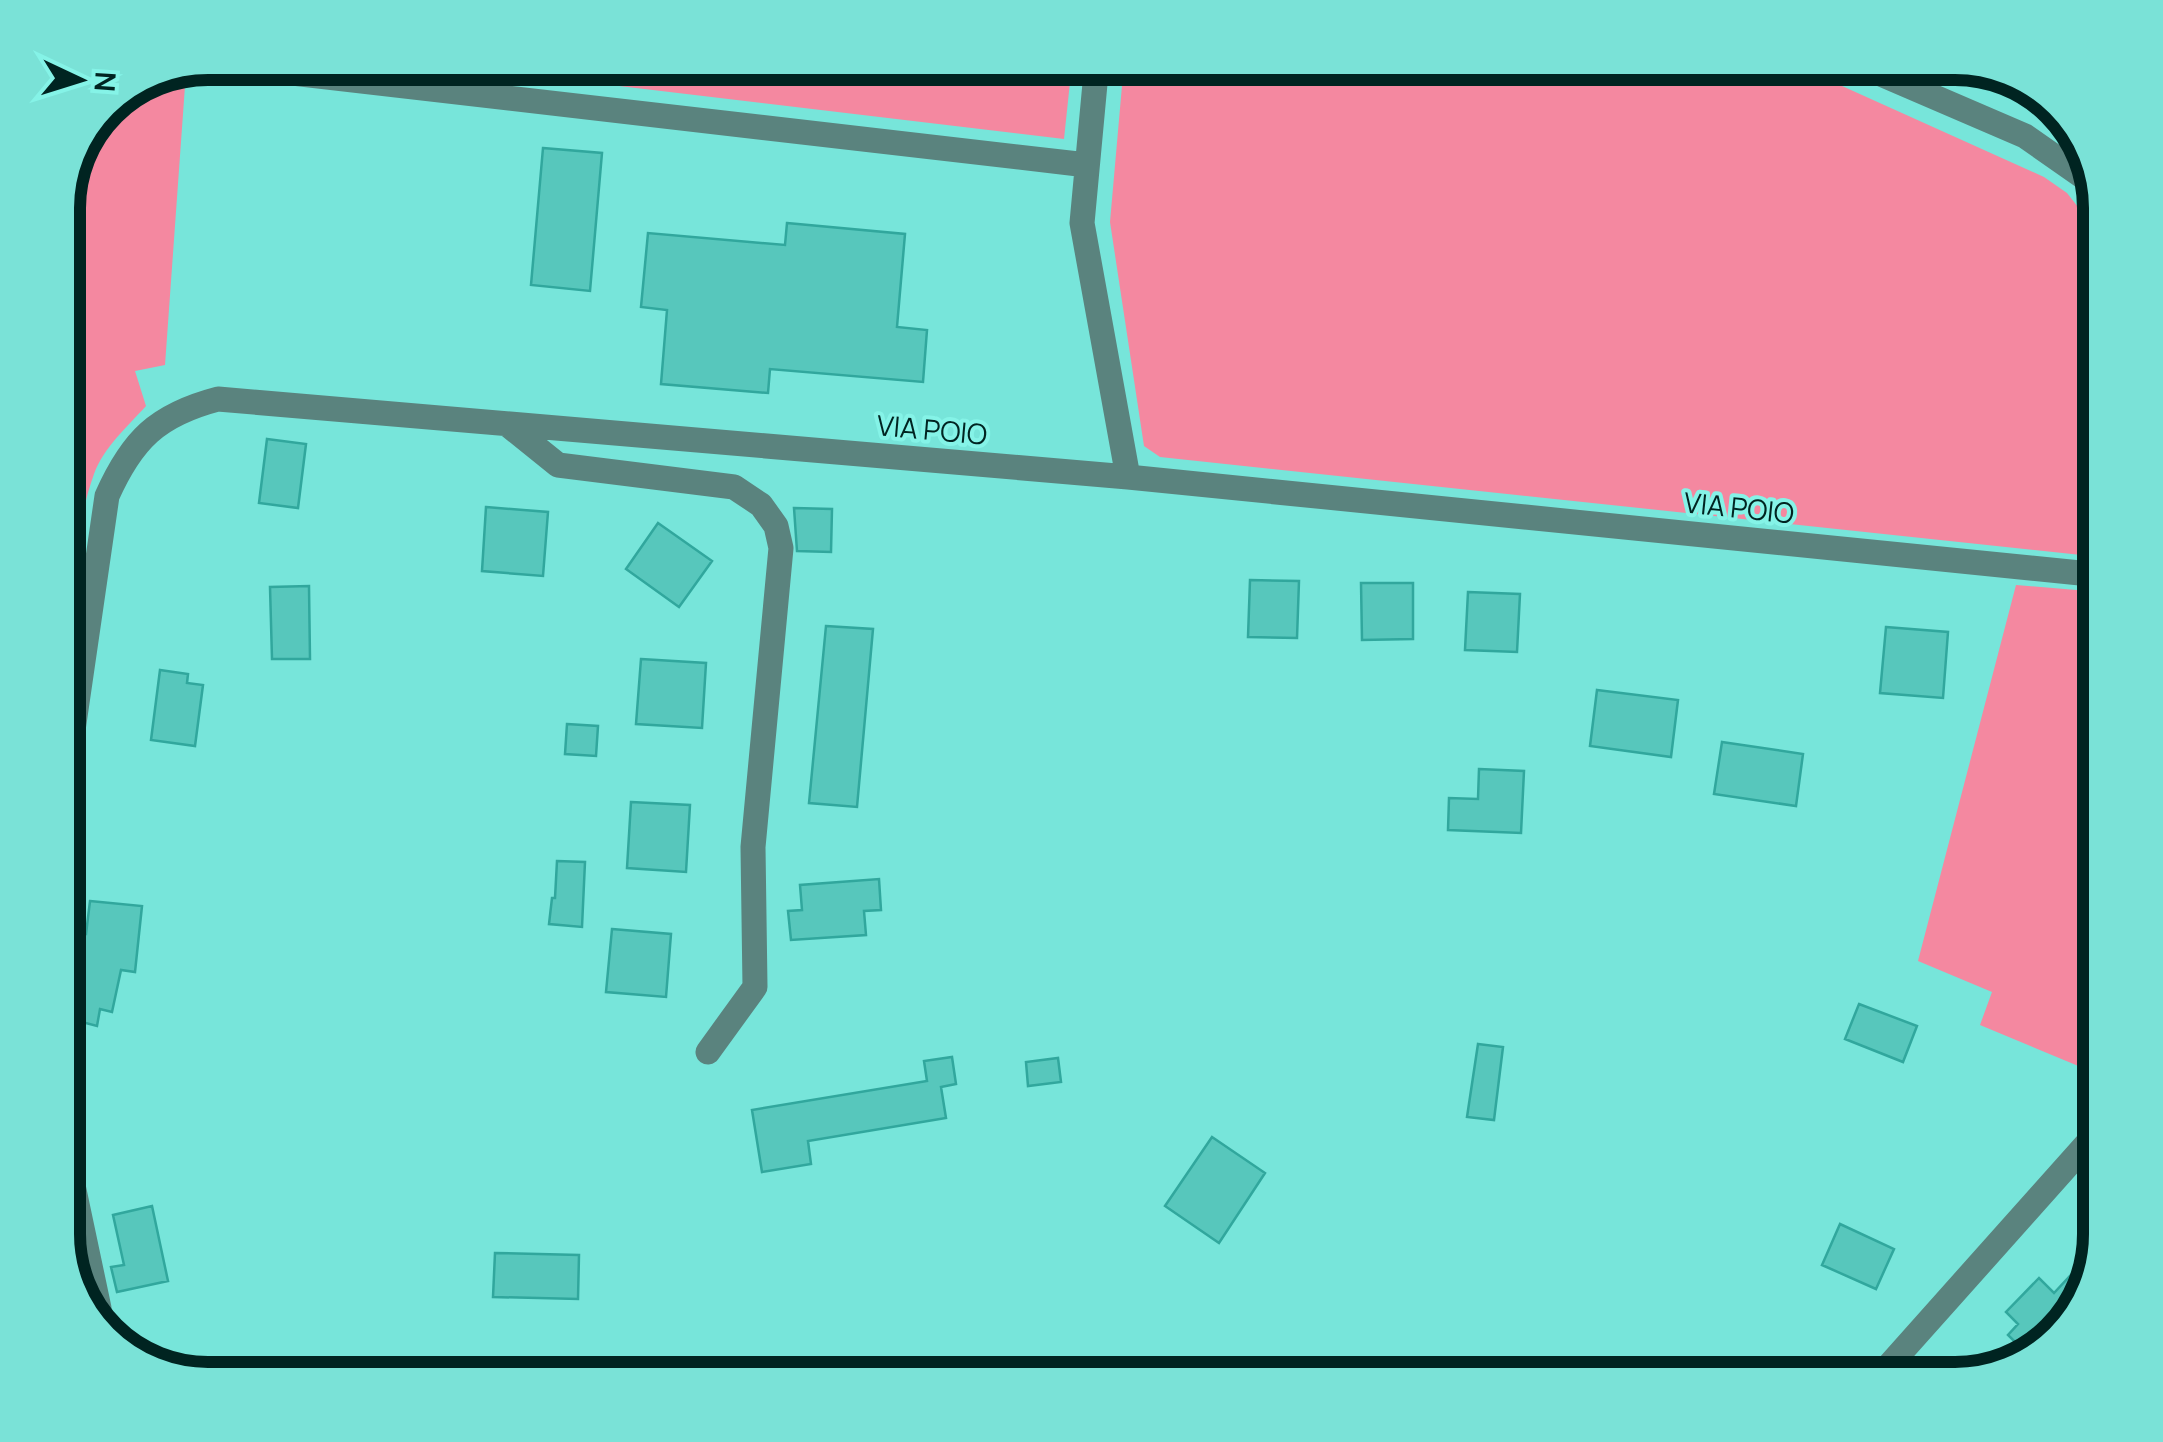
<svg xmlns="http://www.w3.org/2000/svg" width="2163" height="1442" font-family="Manrope,sans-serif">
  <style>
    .green { fill: #f488a0 }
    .building { fill: #57c7bc; stroke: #31a79d; stroke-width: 2.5 }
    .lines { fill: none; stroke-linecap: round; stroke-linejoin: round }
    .minor { stroke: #5a837e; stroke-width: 25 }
    .labels { text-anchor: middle; stroke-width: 8; stroke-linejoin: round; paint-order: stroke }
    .street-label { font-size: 28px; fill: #002421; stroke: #85f3e7 }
    .rim { fill: none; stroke: #002421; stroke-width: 12 }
  </style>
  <rect width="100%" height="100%" fill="#77e5da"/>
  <!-- green -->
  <path class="green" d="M 426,63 L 1072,62 L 1072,63 L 1064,139 Z
    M 1124,63 L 1791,63 L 2044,177 L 2067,193 L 2100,235 L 2100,557 L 1160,457 L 1144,446 L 1110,222 Z
    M 159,83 L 185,86 L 165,365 L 135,371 L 146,406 C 127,427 104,447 94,474 C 74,529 71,601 63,660 L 63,199 L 106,105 Z
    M 2016,585 L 2100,592 L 2100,1075 L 1980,1025 L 1992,992 L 1918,961 Z"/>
  <!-- building -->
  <path class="building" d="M 543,148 L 602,153 L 590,291 L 531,285 Z
    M 787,223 L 905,234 L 897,327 L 927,330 L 923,382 L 770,369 L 768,393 L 661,384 L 667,310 L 641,307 L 648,233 L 785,245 Z
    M 267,439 L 306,444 L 298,508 L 259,503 Z
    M 486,507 L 548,512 L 543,576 L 482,571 Z
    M 794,508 L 832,509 L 831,552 L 797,551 Z
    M 658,523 L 712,561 L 679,607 L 626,569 Z
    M 1250,580 L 1299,581 L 1297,638 L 1248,637 Z
    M 1361,583 L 1413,583 L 1413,639 L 1362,640 Z
    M 309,586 L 310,659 L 272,659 L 270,587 Z
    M 1468,592 L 1520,594 L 1517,652 L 1465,650 Z
    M 826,626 L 873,629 L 857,807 L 809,803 Z
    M 1886,627 L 1948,632 L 1943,698 L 1880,693 Z
    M 641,659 L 706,663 L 702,728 L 636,724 Z
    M 160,670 L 188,674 L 187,683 L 203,685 L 195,746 L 151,740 Z
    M 1597,690 L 1678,700 L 1671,757 L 1590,746 Z
    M 567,724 L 598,726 L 596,756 L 565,754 Z
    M 1722,742 L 1803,754 L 1796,806 L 1714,794 Z
    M 1479,769 L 1524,771 L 1521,833 L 1448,830 L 1449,798 L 1478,799 Z
    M 631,802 L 690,805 L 686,872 L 627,868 Z
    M 557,861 L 585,862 L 582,927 L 549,924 L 552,898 L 555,898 Z
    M 879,879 L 881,910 L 864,911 L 866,935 L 791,940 L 788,911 L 802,910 L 800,885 Z
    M 90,901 L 142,906 L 135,972 L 121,970 L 112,1012 L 100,1009 L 97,1026 L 63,1017 L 63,944 L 67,935 L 86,934 Z
    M 612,929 L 671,934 L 666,997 L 606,992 Z
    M 1859,1004 L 1917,1026 L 1903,1062 L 1845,1039 Z
    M 1478,1044 L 1503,1047 L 1494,1120 L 1467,1117 Z
    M 952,1057 L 956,1084 L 941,1087 L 946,1118 L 808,1141 L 811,1164 L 762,1172 L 752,1110 L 927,1081 L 924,1061 Z
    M 1058,1058 L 1061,1082 L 1028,1086 L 1026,1062 Z
    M 1212,1137 L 1265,1173 L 1219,1243 L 1165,1206 Z
    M 152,1206 L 168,1281 L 117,1292 L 111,1267 L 124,1265 L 113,1215 Z
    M 1840,1224 L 1894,1249 L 1876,1289 L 1822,1265 Z
    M 2096,1248 L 2076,1315 L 2030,1357 L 2008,1335 L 2018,1324 L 2006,1312 L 2039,1278 L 2054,1293 Z
    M 495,1253 L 579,1255 L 578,1299 L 493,1297 Z"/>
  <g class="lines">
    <!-- minor -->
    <path class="minor" d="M 1097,62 L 1082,223 L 1128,477
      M 1853,62 L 2025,136 L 2095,185
      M 206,63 L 1087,165
      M 507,424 L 558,465 L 734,487 L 761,505 L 776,526 L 781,548 L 753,847 L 755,987 L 708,1052
      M 63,799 L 107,496 C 132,440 157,415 218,399 L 1128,477 L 2100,575
      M 63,1138 L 99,1308
      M 1877,1379 L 2100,1129"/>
  </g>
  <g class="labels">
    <!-- street labels -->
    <g class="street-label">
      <text transform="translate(932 430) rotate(5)" y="10">VIA POIO</text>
      <text transform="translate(1739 508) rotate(6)" y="10">VIA POIO</text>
    </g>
  </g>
  <!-- crop -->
  <path d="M0 0H2163V1442H0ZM208 80H1955A128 128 0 0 1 2083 208V1234A128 128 0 0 1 1955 1362H208A128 128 0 0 1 80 1234V208A128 128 0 0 1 208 80Z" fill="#7ae2d7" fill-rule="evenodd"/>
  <path class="rim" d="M208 80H1955A128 128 0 0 1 2083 208V1234A128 128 0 0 1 1955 1362H208A128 128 0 0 1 80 1234V208A128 128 0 0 1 208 80Z"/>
  <!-- north arrow -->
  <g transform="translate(80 80) rotate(94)" stroke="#85f3e7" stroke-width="8" paint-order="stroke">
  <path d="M0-8L18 38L0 25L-18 38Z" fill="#002421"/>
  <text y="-15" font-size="28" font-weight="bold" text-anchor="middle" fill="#002421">N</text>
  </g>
</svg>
